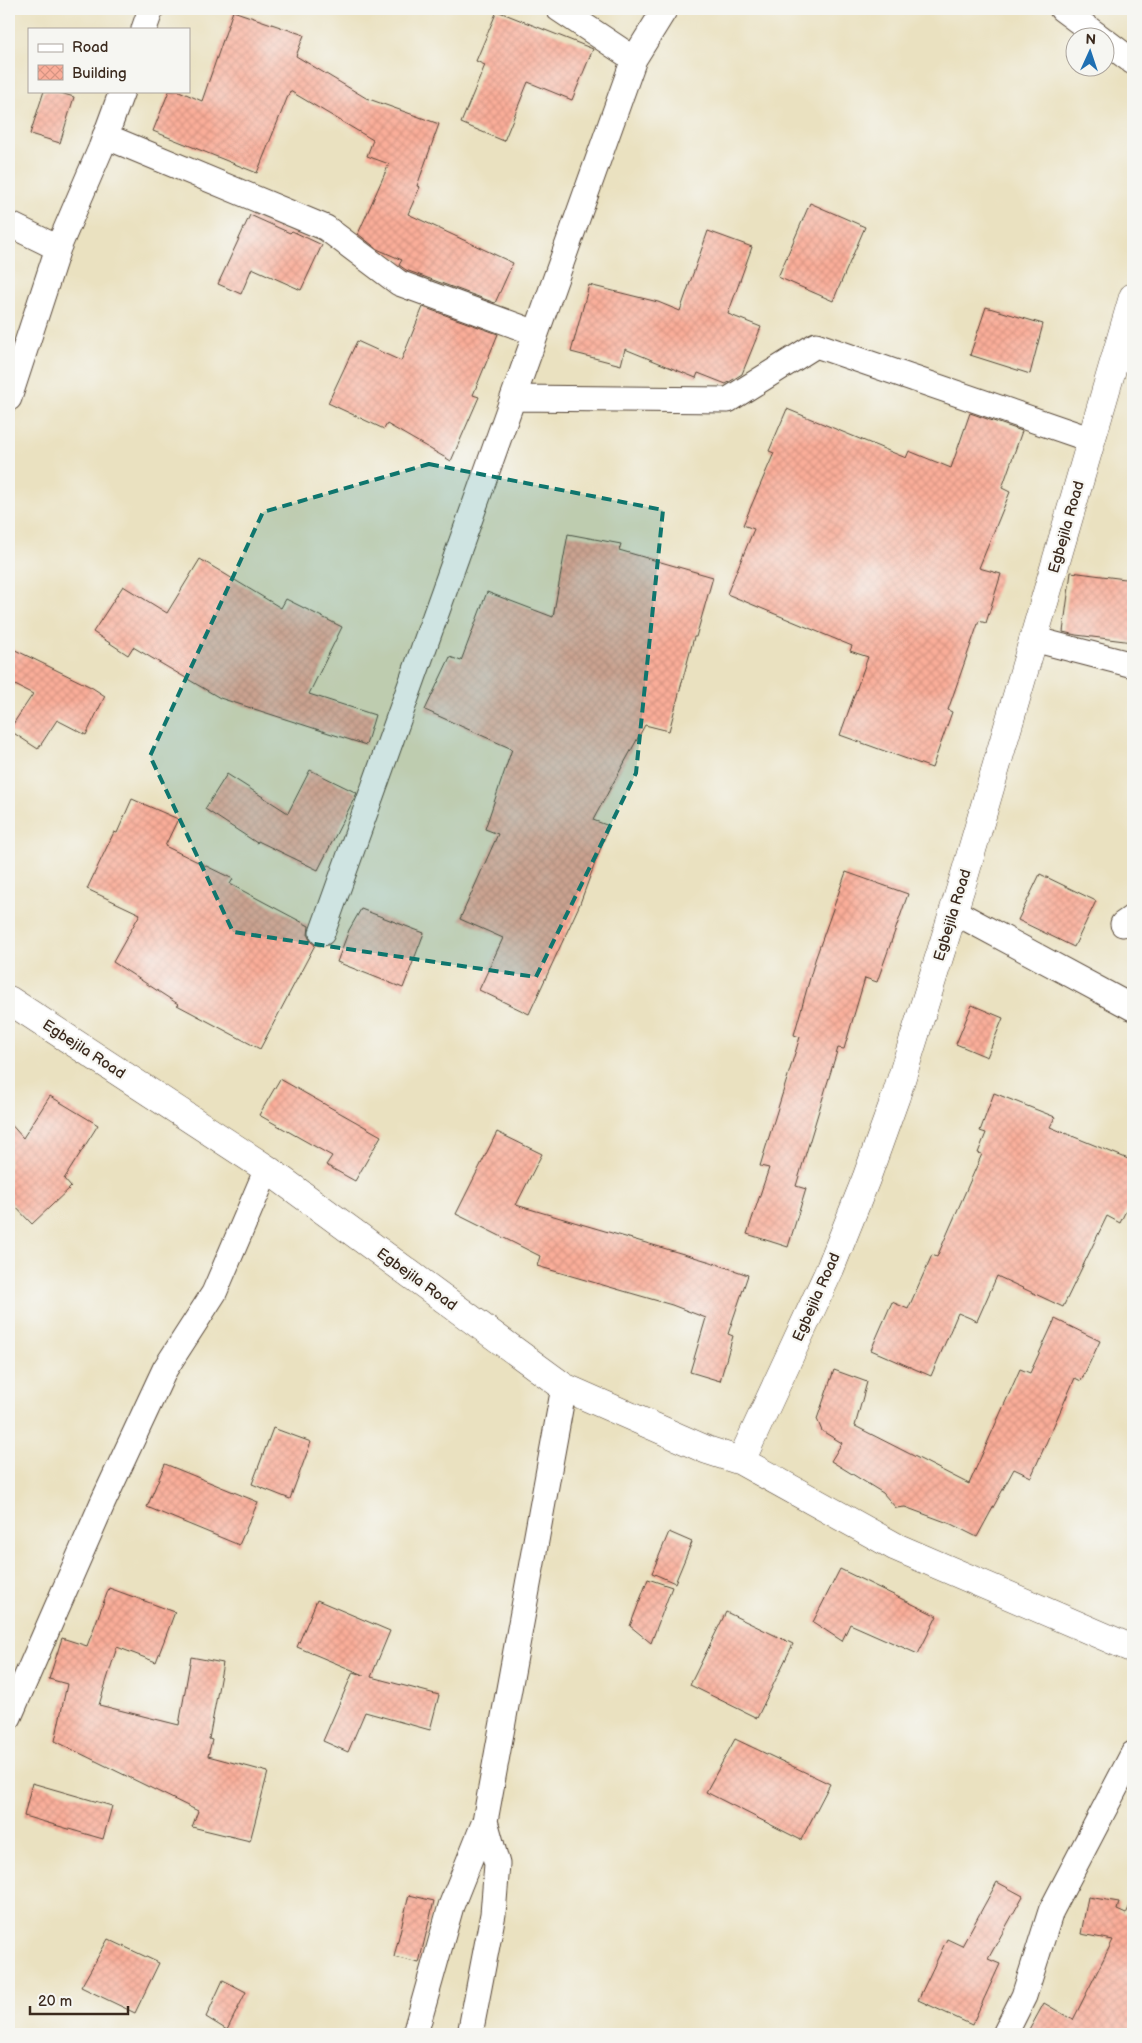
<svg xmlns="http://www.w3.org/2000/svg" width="1142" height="2043" font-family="'Balsamiq Sans',sans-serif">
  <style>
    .building { fill: url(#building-cross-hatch) }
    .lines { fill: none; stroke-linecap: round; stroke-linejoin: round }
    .minor-casing { stroke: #554536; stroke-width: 27 }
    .tertiary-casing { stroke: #554536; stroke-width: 29 }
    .minor { stroke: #fff; stroke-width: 25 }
    .tertiary { stroke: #fff; stroke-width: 28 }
    .marked { fill: #0f766e; fill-opacity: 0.2; stroke: #0f766e; stroke-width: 4; stroke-dasharray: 10 6; stroke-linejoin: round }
    .labels { text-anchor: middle; stroke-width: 4.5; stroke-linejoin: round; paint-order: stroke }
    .street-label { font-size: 15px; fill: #3b2a1e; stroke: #f6f6f2 }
  </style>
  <defs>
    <pattern id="building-cross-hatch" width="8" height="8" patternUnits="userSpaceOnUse" patternTransform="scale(1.25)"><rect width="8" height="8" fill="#faad99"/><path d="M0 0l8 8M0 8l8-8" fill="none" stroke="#d79583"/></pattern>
  </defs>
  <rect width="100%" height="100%" fill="#f6f6f2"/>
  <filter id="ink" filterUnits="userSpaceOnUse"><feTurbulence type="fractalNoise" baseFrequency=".02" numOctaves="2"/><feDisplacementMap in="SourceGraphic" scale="10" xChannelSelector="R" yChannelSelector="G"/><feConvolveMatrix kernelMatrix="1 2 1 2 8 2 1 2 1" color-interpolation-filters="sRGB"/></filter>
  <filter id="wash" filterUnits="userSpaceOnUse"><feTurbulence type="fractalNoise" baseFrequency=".0096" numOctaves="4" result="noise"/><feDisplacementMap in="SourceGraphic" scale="20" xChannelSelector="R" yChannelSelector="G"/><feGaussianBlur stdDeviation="1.12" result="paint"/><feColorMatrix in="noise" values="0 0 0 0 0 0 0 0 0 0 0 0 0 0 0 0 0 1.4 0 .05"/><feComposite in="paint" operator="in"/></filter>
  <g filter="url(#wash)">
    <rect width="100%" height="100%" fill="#eae1c0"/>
    <g id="blocks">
      <!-- building -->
      <path class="building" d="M 233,11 L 304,35 L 296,56 L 366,98 L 439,124 L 417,186 L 420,187 L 408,214 L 513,263 L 495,303 L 406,270 L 399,265 L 402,260 L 377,249 L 358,234 L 389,164 L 367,156 L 373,140 L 290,91 L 257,173 L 153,131 L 169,91 L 179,91 L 202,101 Z
        M 497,11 L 593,49 L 572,100 L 528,82 L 504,141 L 461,123 L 485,65 L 476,61 Z
        M 44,91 L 54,91 L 74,97 L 60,143 L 30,134 Z
        M 810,203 L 865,227 L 833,301 L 778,277 Z
        M 250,215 L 290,233 L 292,231 L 322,245 L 301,290 L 252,268 L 241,294 L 218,284 Z
        M 708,231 L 752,247 L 728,314 L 761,327 L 742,374 L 726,384 L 698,373 L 696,378 L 625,349 L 621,365 L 571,352 L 589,285 L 658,302 L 680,311 Z
        M 423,307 L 498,334 L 473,395 L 479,397 L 451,461 L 387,424 L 384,429 L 328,403 L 357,341 L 401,361 Z
        M 986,307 L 1043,324 L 1030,374 L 970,355 Z
        M 787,409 L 906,458 L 909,451 L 951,468 L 970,413 L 1022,431 L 1002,488 L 1010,492 L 979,568 L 1001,574 L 986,623 L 979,621 L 948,710 L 952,712 L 932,768 L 840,735 L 868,657 L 850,651 L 852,646 L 727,594 L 754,529 L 743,525 L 774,453 L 769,451 Z
        M 568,534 L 621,544 L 619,550 L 713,577 L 696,637 L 694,637 L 669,731 L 645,725 L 593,820 L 609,826 L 579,906 L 529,1014 L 479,990 L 503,938 L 460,919 L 498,834 L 485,829 L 512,749 L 425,710 L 450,657 L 461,661 L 487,592 L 553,617 Z
        M 200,559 L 281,608 L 286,599 L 342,627 L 309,694 L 375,715 L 366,745 L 220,698 L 133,647 L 128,655 L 93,632 L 123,586 L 167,613 Z
        M 1071,572 L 1133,580 L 1133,642 L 1076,635 L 1063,632 Z
        M 9,647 L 91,687 L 105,696 L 86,735 L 57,720 L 38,749 L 9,730 L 33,694 L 9,682 Z
        M 310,770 L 357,793 L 318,870 L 258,841 L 257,843 L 205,809 L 227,774 L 288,813 Z
        M 132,799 L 178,819 L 165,846 L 233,879 L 230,884 L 309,926 L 308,936 L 311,942 L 315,945 L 260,1049 L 177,1005 L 178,1004 L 113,962 L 140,914 L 87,889 L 114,832 L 117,833 Z
        M 846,872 L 908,894 L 877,982 L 865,978 L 844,1049 L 838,1048 L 796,1186 L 806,1189 L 788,1247 L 747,1234 L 769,1168 L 760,1166 L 800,1037 L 794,1035 L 815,960 Z
        M 1040,874 L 1096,901 L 1074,947 L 1018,920 Z
        M 361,909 L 424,933 L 403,988 L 337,962 L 349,930 Z
        M 972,1005 L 1003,1018 L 987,1057 L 956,1044 Z
        M 280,1079 L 381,1136 L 355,1181 L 326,1165 L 332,1156 L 259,1115 Z
        M 994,1093 L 1055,1117 L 1050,1127 L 1133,1161 L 1133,1196 L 1120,1223 L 1107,1216 L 1063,1307 L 997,1276 L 977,1321 L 958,1313 L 931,1376 L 871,1350 L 892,1302 L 908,1309 L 932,1255 L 937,1257 L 982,1154 L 978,1153 L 986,1133 L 980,1131 Z
        M 50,1096 L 98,1125 L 64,1179 L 71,1187 L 32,1224 L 9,1200 L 9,1122 L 23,1138 Z
        M 497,1132 L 542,1154 L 516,1205 L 711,1262 L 748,1275 L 728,1334 L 733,1336 L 720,1381 L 690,1372 L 706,1318 L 672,1305 L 537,1266 L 540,1256 L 456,1214 Z
        M 1055,1319 L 1100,1341 L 1081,1381 L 1075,1378 L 1031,1477 L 1014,1469 L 977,1537 L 951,1524 L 905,1507 L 896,1508 L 883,1493 L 831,1461 L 842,1443 L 822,1431 L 817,1419 L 834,1370 L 867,1382 L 855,1426 L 969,1484 L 1020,1369 L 1030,1373 Z
        M 273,1428 L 311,1442 L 290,1499 L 252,1484 Z
        M 165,1464 L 258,1502 L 239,1545 L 147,1507 Z
        M 669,1532 L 692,1542 L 675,1583 L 652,1573 Z
        M 840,1569 L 937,1616 L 918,1654 L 850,1624 L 842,1641 L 813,1622 Z
        M 648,1579 L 672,1587 L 651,1643 L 630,1626 Z
        M 109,1588 L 175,1612 L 156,1662 L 117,1647 L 99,1705 L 179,1725 L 191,1657 L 223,1663 L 209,1739 L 212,1740 L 208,1756 L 268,1772 L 250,1841 L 192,1827 L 198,1811 L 55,1741 L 67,1684 L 49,1679 L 62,1638 L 87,1646 Z
        M 317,1600 L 390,1631 L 371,1677 L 439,1695 L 430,1730 L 365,1712 L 348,1752 L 323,1741 L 353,1672 L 364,1675 L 297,1647 Z
        M 726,1612 L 793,1644 L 757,1718 L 690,1685 Z
        M 735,1739 L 830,1784 L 801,1840 L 706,1792 Z
        M 32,1783 L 112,1806 L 103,1839 L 24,1816 Z
        M 997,1882 L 1023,1896 L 988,1959 L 1000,1964 L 972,2025 L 918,2000 L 947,1939 L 962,1946 Z
        M 409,1895 L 434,1901 L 419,1963 L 394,1957 Z
        M 1088,1897 L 1119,1902 L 1117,1910 L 1126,1914 L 1133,1899 L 1133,2034 L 1027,2034 L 1044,2003 L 1073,2020 L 1113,1940 L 1081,1934 Z
        M 108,1939 L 159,1963 L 135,2013 L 81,1987 Z
        M 223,1980 L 246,1992 L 227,2030 L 206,2017 Z"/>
    </g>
  </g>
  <g filter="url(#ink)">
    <use href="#blocks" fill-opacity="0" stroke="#554536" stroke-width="1"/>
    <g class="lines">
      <defs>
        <path id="minor" d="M 559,9 L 634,59
          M 1062,9 L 1101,38
          M 144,29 L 151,9
          M 1104,40 L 1133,62
          M 105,136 L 326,228 L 399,283 L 536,333
          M 9,224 L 58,248
          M 9,398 L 58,248 L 101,148 L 122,91
          M 513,398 L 728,400 L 816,345 L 1092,440
          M 1033,639 L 1133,665
          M 953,911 L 1133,1008
          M 1123,924 L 1133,917
          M 322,933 L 634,59 L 665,9
          M 9,1717 L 103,1502 L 165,1369 L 214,1293 L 267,1169
          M 415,2034 L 451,1906 L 485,1821
          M 470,2034 L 493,1914 L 497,1864 L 485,1821 L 564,1387
          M 1005,2034 L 1024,1996 L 1051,1911 L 1133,1754"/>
        <path id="tertiary" d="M 9,1000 L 267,1169 L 564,1387 L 707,1450 L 741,1461 L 896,1547 L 1133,1649
          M 741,1461 L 830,1269 L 866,1179 L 896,1096 L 965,874 L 1133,297"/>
      </defs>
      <!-- minor casing -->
      <use href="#minor" class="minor-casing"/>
      <!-- tertiary casing -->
      <use href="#tertiary" class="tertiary-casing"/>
      <!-- minor -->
      <use href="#minor" class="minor"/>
      <!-- tertiary -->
      <use href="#tertiary" class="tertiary"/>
    </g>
  </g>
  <!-- marked area -->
  <path class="marked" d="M 429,464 L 663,510 L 636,773 L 536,977 L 233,932 L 150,756 L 263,512 Z"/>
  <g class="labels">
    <!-- street labels -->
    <g class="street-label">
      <text transform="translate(1066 527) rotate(-74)" y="5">Egbejila Road</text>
      <text transform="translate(952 915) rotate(-73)" y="5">Egbejila Road</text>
      <text transform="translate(84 1049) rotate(33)" y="5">Egbejila Road</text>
      <text transform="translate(417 1279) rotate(36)" y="5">Egbejila Road</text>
      <text transform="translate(816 1297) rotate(-66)" y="5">Egbejila Road</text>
    </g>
  </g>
  <!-- margin -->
  <rect width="1142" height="2043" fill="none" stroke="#f6f6f2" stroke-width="30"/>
  <!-- legend -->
  <rect x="28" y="28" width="162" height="65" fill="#f6f6f2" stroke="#aba49d"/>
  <rect x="38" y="44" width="25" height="8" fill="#ffffff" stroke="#aba49d"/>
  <text x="72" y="52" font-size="15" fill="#3b2a1e">Road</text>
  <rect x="38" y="65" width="25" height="15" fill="url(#building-cross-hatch)" stroke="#aba49d"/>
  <text x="72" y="78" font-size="15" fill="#3b2a1e">Building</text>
  <!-- north arrow -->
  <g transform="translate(1090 52) rotate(3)"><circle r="24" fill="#f6f6f2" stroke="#aba49d"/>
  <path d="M0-4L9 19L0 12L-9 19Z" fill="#1f6fb2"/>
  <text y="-8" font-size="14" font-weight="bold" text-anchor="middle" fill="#3b2a1e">N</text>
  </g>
  <!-- scale -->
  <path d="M30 2006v8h98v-8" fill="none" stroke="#3b2a1e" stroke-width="2.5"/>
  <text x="38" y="2006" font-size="15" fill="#3b2a1e" stroke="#f6f6f2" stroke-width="4" paint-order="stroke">20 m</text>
</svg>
